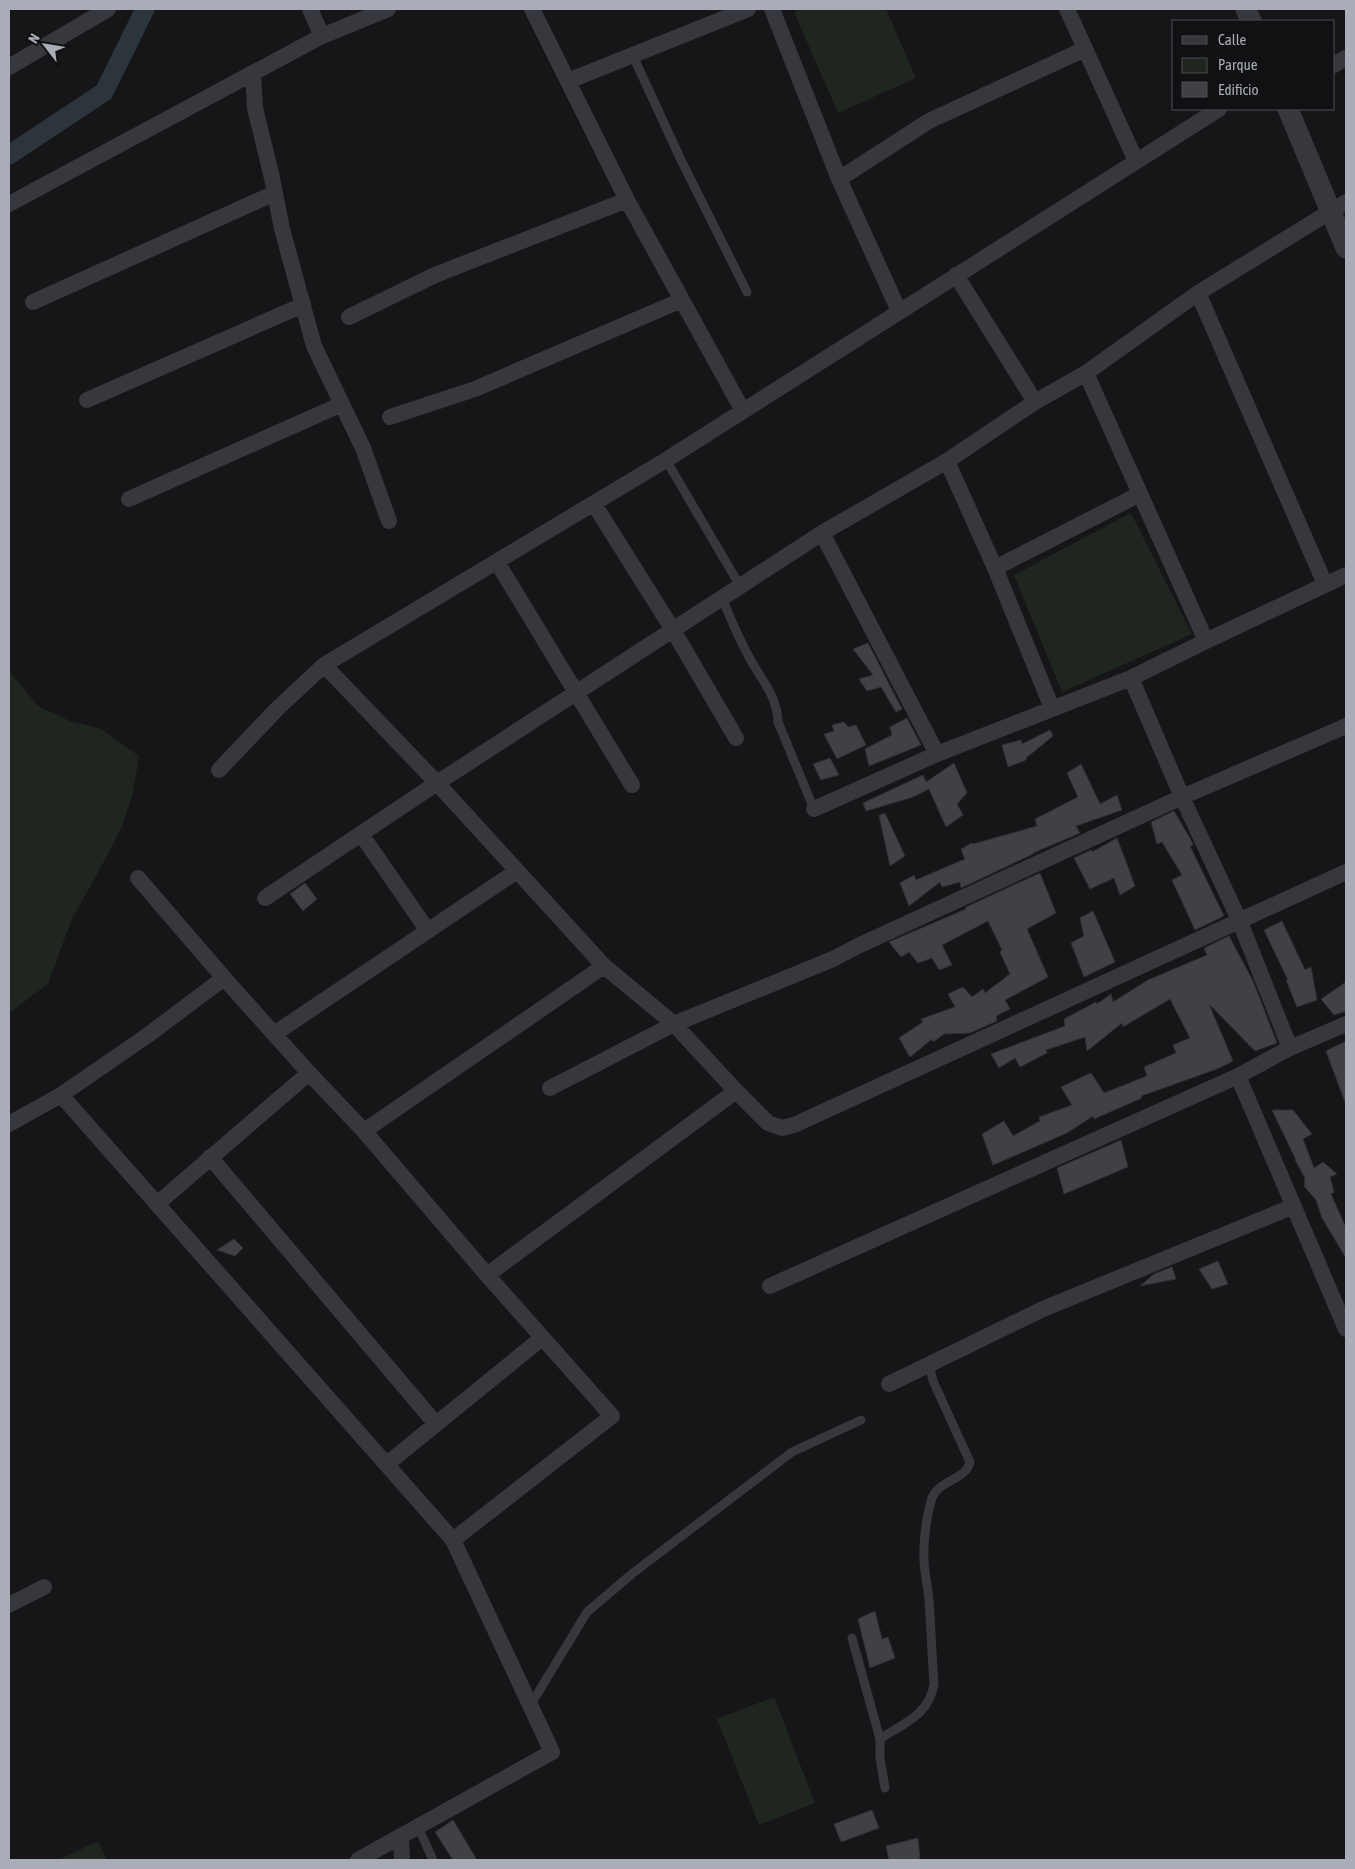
<svg xmlns="http://www.w3.org/2000/svg" width="1355" height="1869" font-family="'Asap Condensed',sans-serif">
  <style>
    .green { fill: #1e261f }
    .lines { fill: none; stroke-linecap: round; stroke-linejoin: round }
    .canal { stroke: #2c353c; stroke-width: 19 }
    .building { fill: #404145; stroke: #303034 }
    .service { stroke: #37383d; stroke-width: 9 }
    .minor { stroke: #37383d; stroke-width: 16 }
    .tertiary { stroke: #37383d; stroke-width: 21 }
  </style>
  <rect width="100%" height="100%" fill="#161618"/>
  <!-- green -->
  <path class="green" d="M 801,9 L 886,9 L 916,78 L 838,113 L 794,12 Z
    M 1131,513 L 1192,634 L 1062,692 L 1014,575 Z
    M 9,668 L 13,676 L 38,706 L 70,721 L 101,729 L 139,756 L 133,793 L 123,824 L 107,856 L 71,921 L 48,984 L 9,1013 Z
    M 774,1697 L 815,1803 L 759,1825 L 717,1719 Z
    M 98,1841 L 107,1860 L 58,1860 Z"/>
  <g class="lines">
    <!-- canal -->
    <path class="canal" d="M 9,155 L 104,92 L 145,9"/>
  </g>
  <!-- building -->
  <path class="building" d="M 868,643 L 902,709 L 896,712 L 881,687 L 867,691 L 859,679 L 873,675 L 853,649 Z
    M 907,718 L 921,745 L 869,766 L 865,749 L 892,735 L 890,727 Z
    M 844,722 L 848,727 L 856,725 L 866,745 L 837,759 L 824,734 L 834,731 L 832,725 Z
    M 1050,730 L 1053,736 L 1026,758 L 1026,760 L 1008,767 L 1002,745 L 1021,740 L 1022,744 Z
    M 830,758 L 839,775 L 821,780 L 813,764 Z
    M 954,763 L 967,793 L 957,804 L 963,815 L 946,827 L 929,789 L 913,797 L 866,811 L 863,803 L 923,775 L 926,782 Z
    M 1081,764 L 1100,804 L 1117,795 L 1122,810 L 1076,826 L 1080,833 L 1033,853 L 1033,854 L 961,888 L 960,882 L 942,887 L 940,882 L 909,906 L 900,883 L 914,875 L 916,880 L 965,859 L 961,849 L 972,843 L 973,844 L 1037,826 L 1035,819 L 1078,797 L 1067,773 Z
    M 1174,811 L 1191,840 L 1193,845 L 1190,846 L 1224,916 L 1195,930 L 1172,880 L 1182,875 L 1162,842 L 1157,844 L 1151,822 Z
    M 885,813 L 905,856 L 890,866 L 879,815 Z
    M 1117,838 L 1135,886 L 1120,895 L 1114,878 L 1090,889 L 1074,858 L 1091,850 L 1092,852 Z
    M 1040,873 L 1056,913 L 1027,929 L 1048,977 L 1005,1000 L 1010,1009 L 996,1016 L 997,1021 L 970,1033 L 944,1034 L 933,1042 L 932,1039 L 910,1057 L 899,1038 L 923,1022 L 921,1019 L 955,1007 L 948,994 L 963,987 L 972,997 L 983,989 L 985,993 L 1010,974 L 1000,952 L 1002,950 L 988,921 L 942,945 L 952,965 L 939,970 L 932,958 L 918,963 L 909,952 L 901,957 L 889,942 L 966,909 L 966,907 Z
    M 305,883 L 317,899 L 303,911 L 290,894 Z
    M 1093,911 L 1115,962 L 1084,977 L 1071,943 L 1084,936 L 1080,918 Z
    M 1282,921 L 1305,970 L 1311,967 L 1317,1000 L 1297,1007 L 1286,980 L 1288,980 L 1264,930 Z
    M 1229,936 L 1253,981 L 1277,1043 L 1255,1051 L 1209,1004 L 1233,1061 L 1217,1069 L 1141,1096 L 1142,1098 L 1094,1119 L 1093,1116 L 1067,1133 L 993,1165 L 982,1134 L 1004,1121 L 1013,1136 L 1040,1121 L 1039,1117 L 1072,1105 L 1061,1087 L 1091,1073 L 1104,1093 L 1147,1076 L 1144,1067 L 1176,1053 L 1173,1045 L 1190,1038 L 1170,999 L 1123,1027 L 1122,1023 L 1087,1051 L 1085,1037 L 1046,1050 L 1047,1053 L 1020,1067 L 1015,1058 L 999,1068 L 991,1054 L 1065,1026 L 1064,1019 L 1096,1002 L 1097,1004 L 1111,994 L 1113,1002 L 1148,980 L 1207,955 L 1204,948 Z
    M 1346,982 L 1346,1011 L 1334,1015 L 1321,999 Z
    M 1346,1041 L 1346,1101 L 1345,1102 L 1326,1051 Z
    M 1272,1110 L 1293,1110 L 1312,1134 L 1303,1139 L 1314,1168 L 1323,1162 L 1337,1174 L 1330,1177 L 1334,1192 L 1331,1194 L 1346,1228 L 1346,1258 L 1322,1218 L 1316,1200 L 1304,1186 L 1305,1178 L 1295,1160 L 1296,1160 Z
    M 1121,1140 L 1128,1167 L 1064,1194 L 1057,1168 Z
    M 234,1239 L 243,1248 L 235,1256 L 217,1250 Z
    M 1218,1261 L 1228,1284 L 1212,1289 L 1199,1269 Z
    M 1172,1267 L 1176,1279 L 1140,1286 L 1154,1274 Z
    M 875,1611 L 882,1639 L 888,1637 L 895,1658 L 870,1668 L 858,1619 Z
    M 872,1810 L 879,1828 L 841,1842 L 834,1824 Z
    M 453,1820 L 477,1860 L 453,1860 L 435,1832 Z
    M 918,1838 L 920,1860 L 889,1860 L 886,1846 Z"/>
  <g class="lines">
    <!-- service -->
    <path class="service" d="M 633,56 L 681,160 L 747,292
      M 666,460 L 740,586
      M 722,598 C 730,617 738,637 748,655 C 760,679 777,694 778,722 L 814,809
      M 852,1638 L 880,1739 L 880,1758 L 885,1788
      M 530,1706 L 587,1612 L 633,1573 L 792,1452 L 861,1420
      M 880,1739 C 904,1723 929,1715 934,1684 C 932,1656 931,1628 929,1600 C 928,1586 924,1572 924,1559 C 923,1542 927,1513 932,1498 C 939,1480 966,1480 970,1462 L 933,1381 L 929,1364
      M 418,1827 L 433,1860"/>
    <!-- minor -->
    <path class="minor" d="M 310,9 L 322,36
      M 532,9 L 627,200 L 743,411
      M 772,9 L 839,179 L 899,311
      M 1067,9 L 1136,161
      M 1334,65 L 1346,58
      M 9,67 L 108,9
      M 253,73 L 255,108 L 272,178 L 282,229 L 314,346 L 363,448 L 389,521
      M 568,81 L 748,9
      M 839,179 L 929,121 L 1085,49
      M 9,204 L 322,36 L 388,9
      M 956,275 L 1035,402
      M 1198,293 L 1325,584
      M 33,302 L 275,193
      M 349,317 L 435,275 L 627,200
      M 1086,373 L 1206,641
      M 87,400 L 303,305
      M 390,417 L 475,389 L 682,300
      M 947,461 L 995,568 L 1052,708
      M 129,499 L 342,404
      M 594,504 L 673,630 L 736,738
      M 822,533 L 937,754
      M 497,562 L 632,785
      M 995,568 L 1140,494
      M 324,665 L 437,783 L 604,966 L 674,1024 L 736,1091 L 768,1123 L 782,1128 L 794,1125 L 1346,872
      M 1131,678 L 1182,797 L 1240,922 L 1290,1048
      M 219,770 L 278,708 L 324,665 L 666,460 L 1219,109
      M 814,809 L 937,754 L 1131,678 L 1206,641 L 1346,575
      M 361,834 L 428,931
      M 138,878 L 224,978 L 309,1073 L 364,1131 L 487,1275 L 612,1416 L 453,1540
      M 265,898 L 437,783 L 822,533 L 947,461 L 1035,402 L 1086,373 L 1198,293 L 1346,202
      M 274,1034 L 517,871
      M 1238,1076 L 1346,1329
      M 550,1088 L 674,1024 L 833,959 L 860,945 L 1182,797 L 1346,726
      M 61,1095 L 453,1540 L 552,1752 L 358,1860
      M 9,1124 L 61,1095 L 148,1035 L 224,978
      M 364,1131 L 604,966
      M 210,1157 L 436,1424
      M 157,1204 L 309,1073
      M 487,1275 L 736,1091
      M 770,1286 L 1238,1076 L 1290,1048 L 1346,1024
      M 889,1384 L 1043,1309 L 1294,1206
      M 387,1464 L 542,1338
      M 9,1605 L 44,1587
      M 401,1837 L 402,1860"/>
    <!-- tertiary -->
    <path class="tertiary" d="M 1246,9 L 1251,21
      M 1288,109 L 1346,248"/>
  </g>
  <!-- border -->
  <rect width="1355" height="1869" fill="none" stroke="#a8adb8" stroke-width="20"/>
  <!-- legend -->
  <rect x="1172" y="20" width="162" height="90" fill="#111113" stroke="#4d4f55"/>
  <rect x="1182" y="36" width="25" height="8" fill="#37383d" stroke="#4d4f55"/>
  <text x="1218" y="45" font-size="15" fill="#a8adb8">Calle</text>
  <rect x="1182" y="58" width="25" height="15" fill="#1e261f" stroke="#4d4f55"/>
  <text x="1218" y="70" font-size="15" fill="#a8adb8">Parque</text>
  <rect x="1182" y="82" width="25" height="15" fill="#404145" stroke="#4d4f55"/>
  <text x="1218" y="95" font-size="15" fill="#a8adb8">Edificio</text>
  <!-- north arrow -->
  <g transform="translate(45 45) rotate(301)" stroke="#111113" stroke-width="4" paint-order="stroke">
  <path d="M0-4L9 19L0 12L-9 19Z" fill="#a8adb8"/>
  <text y="-8" font-size="14" font-weight="bold" text-anchor="middle" fill="#a8adb8">N</text>
  </g>
</svg>
